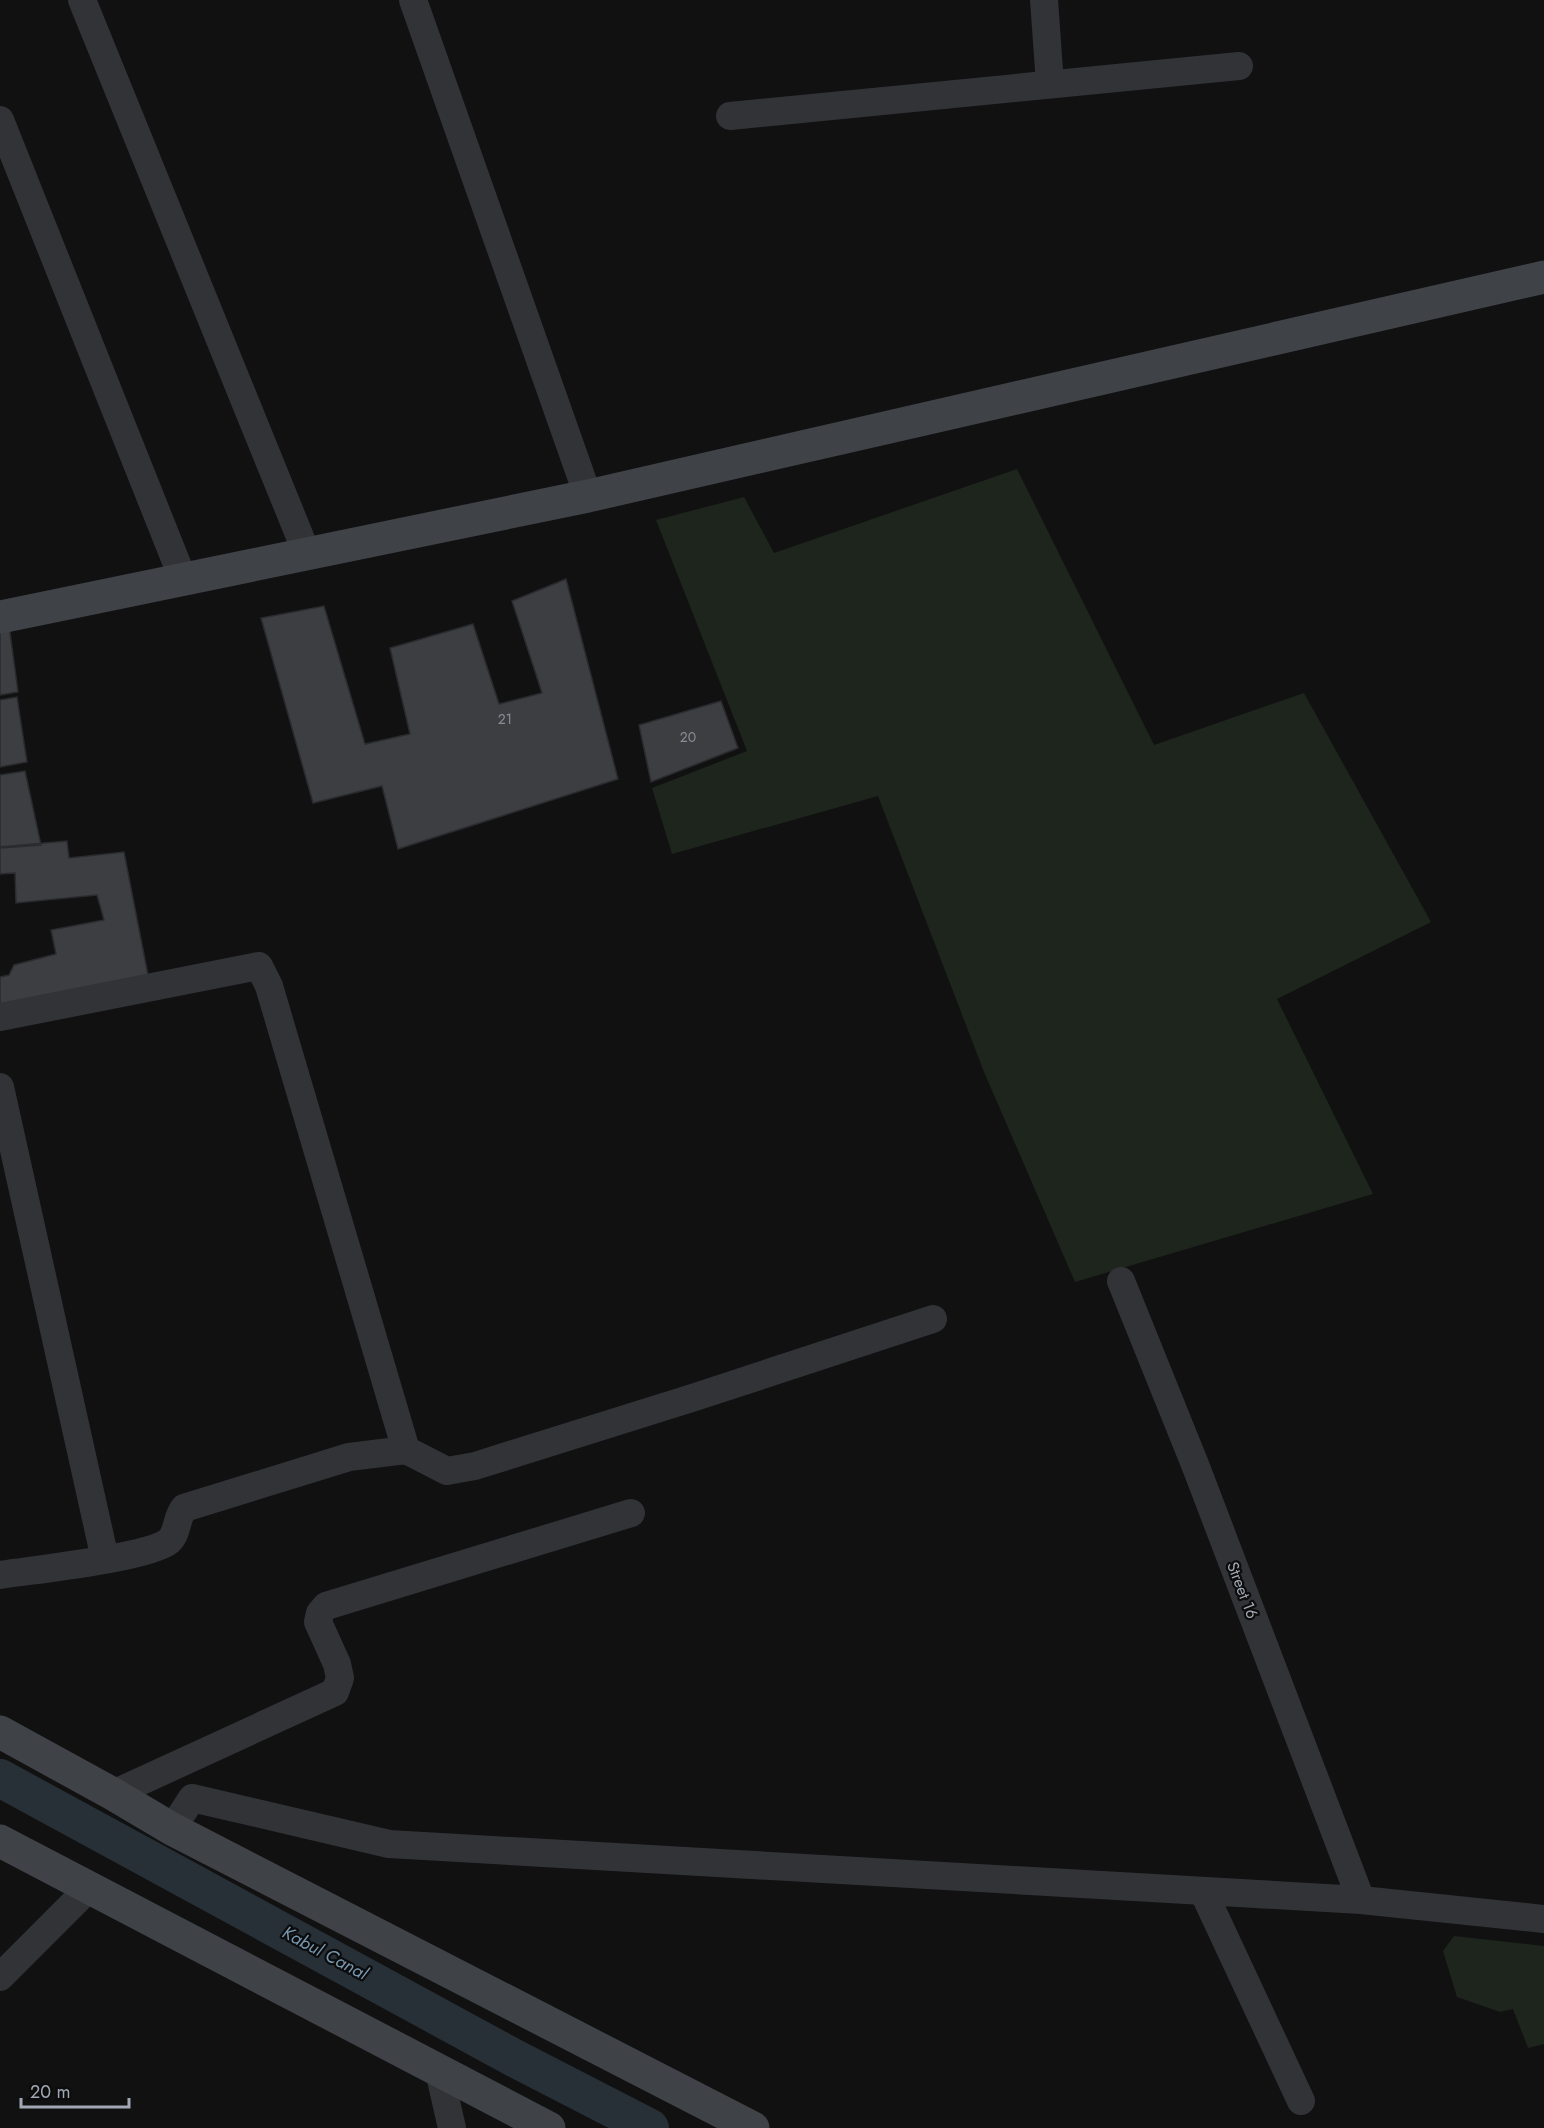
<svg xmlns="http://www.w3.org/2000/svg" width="1544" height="2128" font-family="Jost,sans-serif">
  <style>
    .green { fill: #1d251d }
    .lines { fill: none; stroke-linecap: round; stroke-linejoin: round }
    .canal { stroke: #273036; stroke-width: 38 }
    .building { fill: #3c3e42; stroke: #2a2b2e; stroke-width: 1.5 }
    .street { stroke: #323337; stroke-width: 28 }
    .secondary { stroke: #3f4247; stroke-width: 33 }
    .labels { text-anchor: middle; stroke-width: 4.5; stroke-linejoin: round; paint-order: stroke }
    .number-label { font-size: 14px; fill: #888e97 }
    .street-label { font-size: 16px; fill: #a1a8b3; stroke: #0c0c0d }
    .water-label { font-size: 18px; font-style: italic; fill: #7798b0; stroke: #0c0c0d }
  </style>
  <rect width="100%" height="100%" fill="#111112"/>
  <!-- green -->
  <path class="green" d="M 1017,469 L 1154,745 L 1304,693 L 1431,922 L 1277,999 L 1373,1194 L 1075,1282 L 984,1072 L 878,796 L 672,854 L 652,788 L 747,751 L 656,520 L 744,497 L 774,553 Z
    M 1454,1936 L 1544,1946 L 1544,2044 L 1528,2048 L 1513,2009 L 1500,2012 L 1457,1997 L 1443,1951 Z"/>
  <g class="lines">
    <!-- canal -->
    <path class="canal" d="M 0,1778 L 516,2059 L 650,2128"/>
  </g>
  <!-- building -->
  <path class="building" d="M 566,579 L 618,779 L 398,849 L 382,786 L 313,803 L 261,618 L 324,606 L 365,744 L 410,734 L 390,648 L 473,624 L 499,704 L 542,693 L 512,601 Z
    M 9,625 L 18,692 L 0,695 L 0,627 Z
    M 17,697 L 27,762 L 0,767 L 0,700 Z
    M 721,701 L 738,748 L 651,782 L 639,725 Z
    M 25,771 L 41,845 L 0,848 L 0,775 Z
    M 67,841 L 69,858 L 124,852 L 148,975 L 0,1014 L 0,977 L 9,975 L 14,965 L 56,954 L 51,930 L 104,920 L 97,895 L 16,903 L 15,873 L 0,874 L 0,847 Z"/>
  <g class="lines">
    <!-- street -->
    <path class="street" d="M 82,0 L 307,554
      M 413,0 L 588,496
      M 1044,0 L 1050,84
      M 730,116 L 1239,66
      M 0,120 L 183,579
      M 0,1017 L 259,966 L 269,986 L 406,1450
      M 0,1087 L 105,1559
      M 1121,1281 L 1196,1467 L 1361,1900
      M 0,1575 C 31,1570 149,1558 169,1541 C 178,1533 176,1518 184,1508 L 349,1457 L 406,1450 L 447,1471 L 475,1466 L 692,1398 L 933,1319
      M 113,1794 L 335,1692 L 340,1678 L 337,1664 L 318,1622 L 320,1613 L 326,1606 L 631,1513
      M 172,1829 L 192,1798 L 389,1844 L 1361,1900 L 1544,1919
      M 1203,1891 L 1301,2101
      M 0,1977 L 90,1887
      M 439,2071 L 452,2128"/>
    <!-- secondary -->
    <path class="secondary" d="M 0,617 L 588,496 L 1544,277
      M 0,1732 L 113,1794 L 172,1829 L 753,2128
      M 0,1841 L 549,2128"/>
  </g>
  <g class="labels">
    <!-- number labels -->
    <g class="number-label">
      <text x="505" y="724">21</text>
      <text x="688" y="742">20</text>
    </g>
    <!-- street labels -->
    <g class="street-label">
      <text transform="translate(1243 1590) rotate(69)" y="6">Street 16</text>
    </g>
    <!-- water labels -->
    <g class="water-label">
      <text transform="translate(325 1953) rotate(28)" y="6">Kabul Canal</text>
    </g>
  </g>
  <!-- scale -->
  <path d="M21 2098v9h108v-9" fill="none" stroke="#a1a8b3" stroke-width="3"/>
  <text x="30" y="2098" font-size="18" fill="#a1a8b3" stroke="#0c0c0d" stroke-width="4.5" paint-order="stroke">20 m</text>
</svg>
